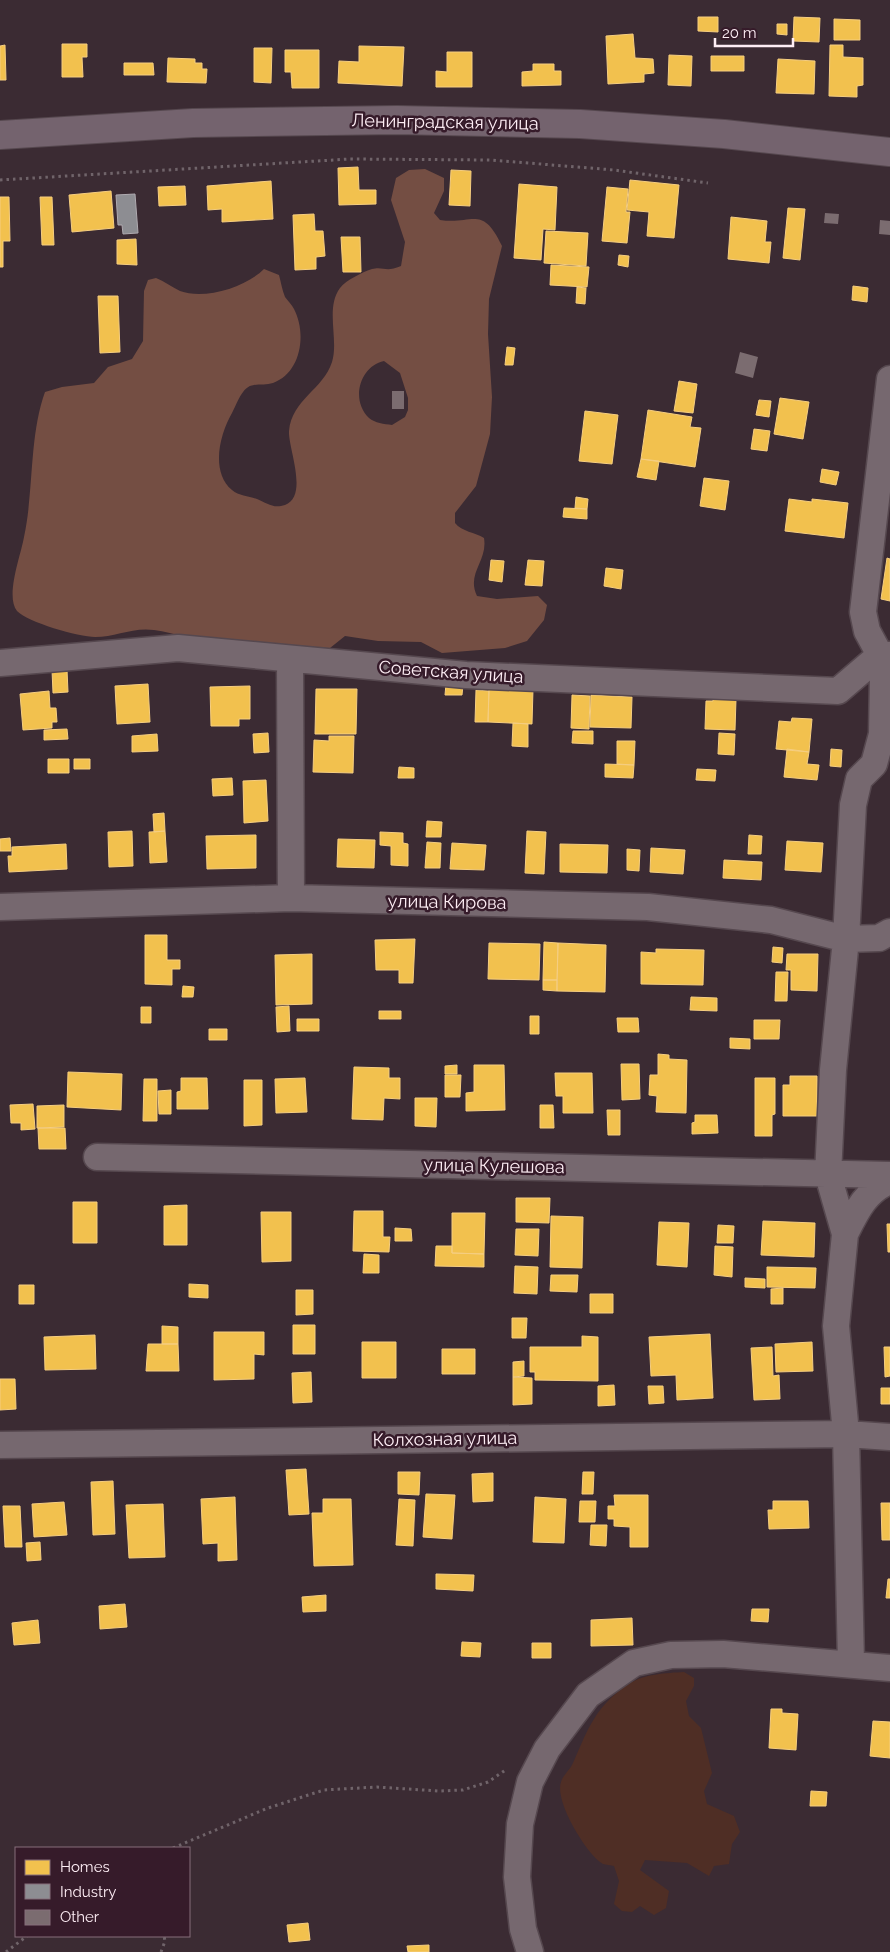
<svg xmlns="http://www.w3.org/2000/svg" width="890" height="1952" font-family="Raleway,sans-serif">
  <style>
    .green { fill: #4f2e25 }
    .forest { fill: #744e43; fill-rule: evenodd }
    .homes { fill: #f2c14e; stroke: #f6ce80 }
    .industry { fill: #8d8d92; stroke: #afaab0 }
    .building { fill: #7b6c70 }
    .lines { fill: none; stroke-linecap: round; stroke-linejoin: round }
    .minor-casing { stroke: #56484f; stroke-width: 29 }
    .major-casing { stroke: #56484f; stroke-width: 30 }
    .path { stroke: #70646a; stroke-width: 3; stroke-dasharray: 2.5 4; stroke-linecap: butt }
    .minor { stroke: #76686f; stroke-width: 26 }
    .major { stroke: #74636e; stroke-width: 28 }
    .labels { text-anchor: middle; stroke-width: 5; stroke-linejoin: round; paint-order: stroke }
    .street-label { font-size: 18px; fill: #feeef5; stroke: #361b2a }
  </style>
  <rect width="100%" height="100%" fill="#3b2b33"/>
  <!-- green -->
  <path class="green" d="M 684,1672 L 694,1678 L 694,1686 L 686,1701 L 689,1716 L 701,1728 L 712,1773 L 704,1791 L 707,1804 L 734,1816 L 740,1832 L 732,1844 L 729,1864 L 714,1866 L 709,1876 L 687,1863 L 645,1860 L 640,1870 L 669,1891 L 666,1908 L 654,1915 L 640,1906 L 632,1912 L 622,1911 L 614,1904 L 619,1881 L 614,1866 C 611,1865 606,1865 603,1864 C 587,1855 554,1801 561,1782 C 563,1775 570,1770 573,1763 C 588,1729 596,1705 629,1684 C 643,1674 667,1673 684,1672 Z"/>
  <!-- forest -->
  <path class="forest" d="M 425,169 L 444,178 L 444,191 L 434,213 L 440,220 C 473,225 482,204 502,246 L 489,299 L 488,334 L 492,397 L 490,434 L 476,486 L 455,513 L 455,523 C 462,532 475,532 484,538 C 488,561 466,573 477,596 L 497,599 L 538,596 L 547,605 L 544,620 L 527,641 L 505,648 L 442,653 L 421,642 L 378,641 L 345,636 L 330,648 C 295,647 252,649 217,644 C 196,641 175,633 154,630 C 133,627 115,637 95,637 C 79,637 27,622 17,611 C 5,596 21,555 24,537 C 34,491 29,436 45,392 L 62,387 L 94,383 L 108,367 L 132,359 L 143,341 L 144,291 L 148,280 L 156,278 C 164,281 172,287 180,291 C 205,300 246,287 264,269 L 279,275 C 281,282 282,290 285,297 C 288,301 292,305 294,309 C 307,334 301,373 273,383 C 267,385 260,384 254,385 C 242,386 237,404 232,413 C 220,434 210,471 232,490 C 239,496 249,496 257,499 C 267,503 273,509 285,505 C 309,496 288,448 289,431 C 292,399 323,390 332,362 C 339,340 325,308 340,288 C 346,280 363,272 372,269 C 384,266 385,273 401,266 L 405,242 L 391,200 L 396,178 L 409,170 ZM 384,361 L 400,373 L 408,398 L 408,410 L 405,417 L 392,425 C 384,424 375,423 369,418 C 350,400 360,366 384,361 Z"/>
  <!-- homes -->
  <path class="homes" d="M 698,17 L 718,17 L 718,32 L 698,31 Z
    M 794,17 L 820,18 L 819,42 L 793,41 Z
    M 834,19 L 860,20 L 860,40 L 834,40 Z
    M 777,24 L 787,24 L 787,35 L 777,34 Z
    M 633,34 L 635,58 L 653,59 L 654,73 L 644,74 L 644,82 L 608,84 L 606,36 Z
    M 62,44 L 87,44 L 87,57 L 82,57 L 83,77 L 62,77 Z
    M 5,45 L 6,80 L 0,80 L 0,46 Z
    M 830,45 L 843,45 L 843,57 L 863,58 L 863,85 L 857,86 L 857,97 L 829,96 Z
    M 359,46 L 404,47 L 402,86 L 338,83 L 339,61 L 359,62 Z
    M 254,48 L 272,48 L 271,83 L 254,82 Z
    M 285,50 L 319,50 L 319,88 L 292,88 L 291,72 L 285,72 Z
    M 447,52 L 472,52 L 472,87 L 436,87 L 436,71 L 447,72 Z
    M 669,55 L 692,56 L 691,86 L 668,85 Z
    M 711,56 L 744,56 L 744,71 L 711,71 Z
    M 168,58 L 195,59 L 195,63 L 202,63 L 202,69 L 207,69 L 206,83 L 167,82 Z
    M 778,59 L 815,61 L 814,94 L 776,93 Z
    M 124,63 L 153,63 L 154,75 L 124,75 Z
    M 533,64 L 554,64 L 554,71 L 561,71 L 561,85 L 522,86 L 522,72 L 533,71 Z
    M 358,167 L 359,190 L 376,190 L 376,204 L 339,205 L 338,168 Z
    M 451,170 L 471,171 L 470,206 L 449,205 Z
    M 630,180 L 679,185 L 674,238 L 647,236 L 649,212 L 627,210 Z
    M 271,181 L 273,219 L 222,222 L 222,209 L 208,210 L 207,186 Z
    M 519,184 L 557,187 L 555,230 L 543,229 L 541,260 L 514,258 Z
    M 185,186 L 186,205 L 159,206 L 158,187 Z
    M 607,187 L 628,189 L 626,212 L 630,212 L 627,243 L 602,241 Z
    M 111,191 L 114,228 L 72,232 L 69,195 Z
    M 0,197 L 9,197 L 10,241 L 3,241 L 3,267 L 0,267 Z
    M 40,197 L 52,197 L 54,245 L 42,245 Z
    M 788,208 L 805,209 L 800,260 L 783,258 Z
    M 314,214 L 315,231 L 323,231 L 325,256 L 316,257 L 316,269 L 295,270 L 293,215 Z
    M 731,217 L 767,221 L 765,242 L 771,242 L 769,263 L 728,259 Z
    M 546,231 L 588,233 L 586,266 L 544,263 Z
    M 341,237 L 360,237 L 361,272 L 343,272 Z
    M 136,239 L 137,265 L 117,264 L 117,240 Z
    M 619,255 L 629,256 L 628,267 L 618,265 Z
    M 551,265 L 589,267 L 587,287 L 550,285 Z
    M 853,286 L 868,288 L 867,302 L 852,300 Z
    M 577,287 L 586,288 L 585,304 L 576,303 Z
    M 98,296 L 118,296 L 120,352 L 100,353 Z
    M 507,347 L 515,348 L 513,365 L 505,365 Z
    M 679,381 L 697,384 L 693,413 L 674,411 Z
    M 780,398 L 809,402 L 803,439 L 774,434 Z
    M 759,400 L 771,401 L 769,417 L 756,415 Z
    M 648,410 L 692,417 L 690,427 L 701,428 L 695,467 L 641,459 Z
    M 585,411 L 618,415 L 612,464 L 579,461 Z
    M 754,429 L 770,431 L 767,451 L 751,449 Z
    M 641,459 L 659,461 L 656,480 L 637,477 Z
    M 822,469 L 839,472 L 836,485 L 820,482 Z
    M 704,478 L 729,481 L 725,510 L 700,506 Z
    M 576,497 L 588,499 L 587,509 L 575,508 Z
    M 789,499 L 812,502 L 812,499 L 848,503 L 844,538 L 785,531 Z
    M 564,508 L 587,509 L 587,519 L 563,517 Z
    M 887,558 L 890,559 L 890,601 L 881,599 Z
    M 491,560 L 504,561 L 502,582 L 489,580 Z
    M 528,560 L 544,561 L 542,586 L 525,585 Z
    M 606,568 L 623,570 L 621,589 L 604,586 Z
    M 52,670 L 67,670 L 68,692 L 53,693 Z
    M 148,684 L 150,722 L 117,724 L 115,686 Z
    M 446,684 L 463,685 L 462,695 L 445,695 Z
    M 250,686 L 250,719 L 239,719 L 239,726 L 211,726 L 210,687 Z
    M 489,687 L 533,689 L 532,724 L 488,722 Z
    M 316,689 L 357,689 L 356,734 L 315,734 Z
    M 476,690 L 489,691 L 488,722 L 475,722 Z
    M 49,691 L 50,708 L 56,708 L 57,722 L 52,722 L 52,728 L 23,730 L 20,694 Z
    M 572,695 L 590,696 L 589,729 L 571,728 Z
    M 591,695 L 632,697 L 631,728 L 590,727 Z
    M 713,697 L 736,699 L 735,730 L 705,729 L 706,701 L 713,701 Z
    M 792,718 L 812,719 L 809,752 L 776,749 L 779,721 L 791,722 Z
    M 513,723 L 528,724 L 528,747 L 512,746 Z
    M 67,729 L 68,739 L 44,740 L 44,730 Z
    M 573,731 L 593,731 L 593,744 L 572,743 Z
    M 268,733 L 269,752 L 254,753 L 253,734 Z
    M 719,733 L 735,734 L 734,755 L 718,754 Z
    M 157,734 L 158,751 L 132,752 L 132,736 Z
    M 329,736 L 354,736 L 353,773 L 313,772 L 314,740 L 329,741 Z
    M 617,741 L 635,741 L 634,765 L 617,764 Z
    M 787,749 L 809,752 L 807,764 L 819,765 L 817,780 L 784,777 Z
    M 831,749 L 842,750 L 841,767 L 830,766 Z
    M 48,759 L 69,759 L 69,773 L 48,773 Z
    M 74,759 L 90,759 L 90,769 L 74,769 Z
    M 605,764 L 634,765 L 633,778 L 605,777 Z
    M 399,767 L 414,768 L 414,778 L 398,778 Z
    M 697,769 L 716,770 L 715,781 L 696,780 Z
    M 232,778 L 233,795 L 213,796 L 212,779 Z
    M 266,780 L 268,821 L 244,823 L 243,781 Z
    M 164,813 L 165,831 L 154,832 L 153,814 Z
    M 427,821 L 442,822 L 441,837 L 426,837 Z
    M 132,831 L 133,866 L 109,867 L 108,832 Z
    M 165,831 L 167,862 L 150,863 L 149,832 Z
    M 527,831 L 546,832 L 544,874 L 525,873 Z
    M 380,832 L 403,833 L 403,843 L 408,844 L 408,866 L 391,865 L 391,846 L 380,845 Z
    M 256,835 L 256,868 L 207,869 L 206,836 Z
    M 749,835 L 762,836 L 761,854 L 748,854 Z
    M 10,838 L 11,851 L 0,851 L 0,839 Z
    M 338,839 L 375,840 L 374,868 L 337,867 Z
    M 787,841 L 823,843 L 821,872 L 785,870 Z
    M 427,842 L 441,843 L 440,868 L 425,868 Z
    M 452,843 L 486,845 L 484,870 L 450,869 Z
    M 66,844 L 67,869 L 9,872 L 8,856 L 12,856 L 12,847 Z
    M 560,844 L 608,845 L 607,873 L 560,872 Z
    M 651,848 L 685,850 L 683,874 L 650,872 Z
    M 627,849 L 640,850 L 639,871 L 627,870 Z
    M 724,860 L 762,862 L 761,880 L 723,878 Z
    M 145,935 L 167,935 L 167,960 L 180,960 L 180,969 L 172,969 L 172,985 L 145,984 Z
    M 415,939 L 413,983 L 399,983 L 399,970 L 376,970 L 375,940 Z
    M 544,942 L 558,943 L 557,980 L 543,980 Z
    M 489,943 L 540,944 L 539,980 L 488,979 Z
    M 558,943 L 606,945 L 605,992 L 557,991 Z
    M 773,947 L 783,948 L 782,963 L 772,962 Z
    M 656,949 L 704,950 L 703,985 L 641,984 L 641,952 L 656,953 Z
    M 312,954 L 312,1004 L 276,1005 L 275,955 Z
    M 787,954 L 818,954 L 817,991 L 791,990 L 791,970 L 786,970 Z
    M 776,972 L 788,972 L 787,1001 L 775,1001 Z
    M 543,980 L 557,980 L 557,991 L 543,990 Z
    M 183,986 L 194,987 L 193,997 L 182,997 Z
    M 691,997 L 717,998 L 717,1011 L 690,1010 Z
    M 289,1006 L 290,1031 L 277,1032 L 276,1007 Z
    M 141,1007 L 151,1007 L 151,1023 L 141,1023 Z
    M 379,1011 L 401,1011 L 401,1019 L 379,1019 Z
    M 530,1016 L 539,1016 L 539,1034 L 530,1034 Z
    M 617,1018 L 638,1018 L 639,1032 L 618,1032 Z
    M 297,1019 L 319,1019 L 319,1031 L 297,1031 Z
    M 754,1020 L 780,1020 L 779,1039 L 754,1039 Z
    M 209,1029 L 227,1029 L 227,1040 L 209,1040 Z
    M 730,1038 L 750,1039 L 750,1049 L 730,1048 Z
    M 658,1054 L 669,1055 L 669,1059 L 687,1060 L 686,1113 L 656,1112 L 657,1096 L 649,1095 L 650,1075 L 658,1075 Z
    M 621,1064 L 639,1064 L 640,1099 L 622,1100 Z
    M 457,1065 L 457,1074 L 445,1074 L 445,1066 Z
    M 474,1065 L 504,1065 L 505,1110 L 466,1111 L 466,1093 L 474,1092 Z
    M 354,1067 L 389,1068 L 389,1078 L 400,1078 L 400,1099 L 384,1098 L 383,1120 L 352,1119 Z
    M 68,1072 L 122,1074 L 121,1110 L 67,1107 Z
    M 555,1073 L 592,1073 L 593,1113 L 563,1113 L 563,1096 L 556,1096 Z
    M 445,1075 L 461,1075 L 460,1097 L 445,1097 Z
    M 790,1076 L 817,1076 L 817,1116 L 783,1116 L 783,1085 L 790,1085 Z
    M 181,1078 L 207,1078 L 208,1109 L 177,1109 L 177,1092 L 181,1091 Z
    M 305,1078 L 307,1112 L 276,1113 L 275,1079 Z
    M 755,1078 L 775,1078 L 775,1114 L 772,1115 L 772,1136 L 755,1136 Z
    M 144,1079 L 157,1079 L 157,1121 L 143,1121 Z
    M 244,1080 L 262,1080 L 262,1125 L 244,1126 Z
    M 171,1090 L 171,1114 L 159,1114 L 158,1091 Z
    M 415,1098 L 437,1098 L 436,1127 L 415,1126 Z
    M 33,1104 L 35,1129 L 21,1130 L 21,1123 L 11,1123 L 10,1105 Z
    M 64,1105 L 64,1127 L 37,1128 L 37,1106 Z
    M 540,1105 L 553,1105 L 554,1128 L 540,1128 Z
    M 607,1110 L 620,1110 L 620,1135 L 608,1135 Z
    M 695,1115 L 717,1115 L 718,1133 L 692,1134 L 692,1123 L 695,1122 Z
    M 38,1128 L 65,1128 L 66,1149 L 39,1149 Z
    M 516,1198 L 550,1198 L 549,1223 L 516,1222 Z
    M 73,1202 L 97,1202 L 97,1243 L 73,1243 Z
    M 187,1205 L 187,1245 L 164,1245 L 164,1206 Z
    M 354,1211 L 383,1211 L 383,1237 L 390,1237 L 389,1252 L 353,1251 Z
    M 261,1212 L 291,1212 L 291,1261 L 262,1262 Z
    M 452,1213 L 485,1213 L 484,1254 L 452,1253 Z
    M 551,1216 L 583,1217 L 582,1268 L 550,1267 Z
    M 763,1221 L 815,1223 L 814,1257 L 761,1255 Z
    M 659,1222 L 689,1223 L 687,1267 L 657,1265 Z
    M 887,1224 L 890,1224 L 890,1252 L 888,1252 Z
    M 718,1225 L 734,1226 L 733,1243 L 717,1243 Z
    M 395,1228 L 411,1229 L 412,1241 L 395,1241 Z
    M 516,1229 L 539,1229 L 538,1256 L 515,1255 Z
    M 436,1246 L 452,1246 L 452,1253 L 484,1254 L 484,1267 L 435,1266 Z
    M 715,1246 L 733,1247 L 732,1277 L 714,1275 Z
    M 364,1254 L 379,1255 L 379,1273 L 363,1273 Z
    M 515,1266 L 538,1267 L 537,1294 L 514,1293 Z
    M 767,1267 L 816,1268 L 815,1288 L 767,1287 Z
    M 551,1275 L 578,1275 L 577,1292 L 550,1291 Z
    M 745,1278 L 765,1279 L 765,1288 L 745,1287 Z
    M 189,1284 L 208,1285 L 208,1298 L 189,1297 Z
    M 19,1285 L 34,1285 L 34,1304 L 19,1304 Z
    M 783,1288 L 783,1304 L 771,1304 L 771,1289 Z
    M 296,1290 L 313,1290 L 313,1314 L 296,1315 Z
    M 590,1294 L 613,1294 L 613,1313 L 590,1313 Z
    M 512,1318 L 527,1318 L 526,1338 L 512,1338 Z
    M 293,1325 L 315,1325 L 315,1354 L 293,1354 Z
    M 162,1326 L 178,1327 L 178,1344 L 162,1344 Z
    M 214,1332 L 264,1332 L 264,1355 L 254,1354 L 254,1379 L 214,1380 Z
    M 710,1334 L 713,1398 L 677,1400 L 676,1375 L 651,1376 L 649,1337 Z
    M 95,1335 L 96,1369 L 45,1370 L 44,1337 Z
    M 582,1336 L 598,1337 L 598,1381 L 535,1380 L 535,1372 L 530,1372 L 530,1347 L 582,1347 Z
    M 362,1342 L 396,1342 L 396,1378 L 362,1378 Z
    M 812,1342 L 813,1371 L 776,1372 L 775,1344 Z
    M 148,1344 L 178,1344 L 179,1371 L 146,1371 Z
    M 772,1347 L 773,1376 L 779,1375 L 780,1399 L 754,1400 L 751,1348 Z
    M 884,1347 L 890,1347 L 890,1376 L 885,1377 Z
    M 442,1349 L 475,1349 L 475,1374 L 442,1374 Z
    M 524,1361 L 524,1376 L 513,1377 L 513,1362 Z
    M 311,1372 L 312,1402 L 293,1403 L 292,1373 Z
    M 513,1377 L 532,1378 L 532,1404 L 513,1405 Z
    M 0,1379 L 15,1379 L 16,1409 L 0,1410 Z
    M 614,1385 L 615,1405 L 598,1406 L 598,1386 Z
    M 648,1386 L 663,1386 L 664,1403 L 649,1404 Z
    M 881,1388 L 890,1388 L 890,1404 L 881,1404 Z
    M 306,1469 L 309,1514 L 289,1515 L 286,1470 Z
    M 398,1472 L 420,1472 L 419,1495 L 398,1494 Z
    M 583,1472 L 594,1472 L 593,1494 L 582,1494 Z
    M 493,1473 L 493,1501 L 473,1502 L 472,1474 Z
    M 113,1481 L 115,1534 L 93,1535 L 91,1482 Z
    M 426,1494 L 455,1495 L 452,1539 L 423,1537 Z
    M 614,1495 L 648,1495 L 648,1547 L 630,1547 L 630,1527 L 614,1526 L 614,1519 L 608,1519 L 608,1506 L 615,1506 Z
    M 235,1497 L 237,1560 L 218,1561 L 218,1543 L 203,1544 L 201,1499 Z
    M 535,1497 L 566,1499 L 564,1543 L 533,1542 Z
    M 323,1499 L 351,1499 L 353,1565 L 314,1566 L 312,1513 L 323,1513 Z
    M 399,1499 L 415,1500 L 413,1546 L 396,1545 Z
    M 580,1501 L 596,1501 L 595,1522 L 579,1522 Z
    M 773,1501 L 808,1501 L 809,1528 L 769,1529 L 768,1510 L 773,1510 Z
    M 64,1502 L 67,1535 L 34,1537 L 32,1504 Z
    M 881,1503 L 890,1503 L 890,1540 L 882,1540 Z
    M 163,1504 L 165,1557 L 129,1558 L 126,1505 Z
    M 3,1506 L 20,1506 L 22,1547 L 5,1547 Z
    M 591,1525 L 607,1525 L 606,1546 L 590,1545 Z
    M 40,1542 L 41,1560 L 27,1561 L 26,1543 Z
    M 436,1574 L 474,1575 L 473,1591 L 436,1589 Z
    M 888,1579 L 890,1579 L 890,1598 L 886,1598 Z
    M 326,1595 L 326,1611 L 303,1612 L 302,1597 Z
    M 125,1604 L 127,1627 L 100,1629 L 99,1606 Z
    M 752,1609 L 769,1609 L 768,1622 L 751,1621 Z
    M 632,1618 L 633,1645 L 591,1646 L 591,1620 Z
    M 38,1620 L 40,1643 L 14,1645 L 12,1623 Z
    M 462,1642 L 481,1643 L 480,1657 L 461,1656 Z
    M 532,1643 L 551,1643 L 551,1658 L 532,1658 Z
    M 771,1709 L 782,1709 L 782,1713 L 798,1714 L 796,1750 L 769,1748 Z
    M 873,1721 L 890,1722 L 890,1758 L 870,1756 Z
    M 811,1791 L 827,1792 L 826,1806 L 810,1806 Z
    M 308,1923 L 310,1940 L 289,1942 L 287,1925 Z
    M 429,1945 L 429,1952 L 408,1952 L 407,1946 Z"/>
  <!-- industry -->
  <path class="industry" d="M 135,194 L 138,233 L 123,234 L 122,225 L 118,225 L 116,195 Z"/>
  <!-- building -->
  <path class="building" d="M 825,213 L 839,214 L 838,224 L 824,223 Z
    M 880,220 L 890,221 L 890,235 L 879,234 Z
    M 740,352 L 758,357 L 753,378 L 735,373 Z
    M 392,391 L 404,391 L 404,409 L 392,409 Z"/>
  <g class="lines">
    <defs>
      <path id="minor" d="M 290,660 L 291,898
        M 0,663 L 178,648 L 466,675 L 838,691 L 880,655 L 890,655
        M 0,907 L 291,898 L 648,907 L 771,920 L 846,939 L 879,938 L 890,932
        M 97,1157 L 890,1175
        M 845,1234 C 856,1212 866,1190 890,1181
        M 0,1445 L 846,1434 L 890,1437
        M 851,1663 L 846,1434 L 836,1326 L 845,1234 L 828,1175 L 833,1070 L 846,939 L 853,805 L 859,779 L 874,764 L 882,734 L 883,677 L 880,655 L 867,631 L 863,612 L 890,379
        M 530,1952 L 523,1929 L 517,1877 L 520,1824 L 530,1782 L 547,1749 L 588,1695 L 634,1663 L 671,1655 L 723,1654 L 890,1668"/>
      <path id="major" d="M 0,135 L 193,123 L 397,120 L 580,124 L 724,134 L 890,152"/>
    </defs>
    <!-- minor casing -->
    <use href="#minor" class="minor-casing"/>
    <!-- major casing -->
    <use href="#major" class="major-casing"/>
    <!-- path -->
    <path class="path" d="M 0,180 L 350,159 L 491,160 L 614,170 L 708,183
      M 173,1848 L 268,1808 L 324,1790 L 377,1787 L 439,1791 L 463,1790 L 488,1782 L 507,1769
      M 6,1952 L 27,1936
      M 161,1952 L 165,1941 L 164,1936"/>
    <!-- minor -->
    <use href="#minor" class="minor"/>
    <!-- major -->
    <use href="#major" class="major"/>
  </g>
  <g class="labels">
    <!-- street labels -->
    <g class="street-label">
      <text transform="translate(445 122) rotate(1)" y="6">Ленинградская улица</text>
      <text transform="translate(451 672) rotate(4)" y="6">Советская улица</text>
      <text transform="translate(447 902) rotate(1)" y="6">улица Кирова</text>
      <text transform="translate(494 1166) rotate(1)" y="6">улица Кулешова</text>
      <text transform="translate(445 1439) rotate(-1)" y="6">Колхозная улица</text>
    </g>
  </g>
  <!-- legend -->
  <rect x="15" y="1847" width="175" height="90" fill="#361b2a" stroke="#866f7b"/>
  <rect x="25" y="1860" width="25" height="15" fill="#f2c14e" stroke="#866f7b"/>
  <text x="60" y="1872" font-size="15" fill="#feeef5">Homes</text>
  <rect x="25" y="1884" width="25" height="15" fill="#8d8d92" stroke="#866f7b"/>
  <text x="60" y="1897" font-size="15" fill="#feeef5">Industry</text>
  <rect x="25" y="1910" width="25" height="15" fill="#7b6c70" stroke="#866f7b"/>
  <text x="60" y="1922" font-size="15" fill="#feeef5">Other</text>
  <!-- scale -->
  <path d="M715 38v8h78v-8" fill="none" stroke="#feeef5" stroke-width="2.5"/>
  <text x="722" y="38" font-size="15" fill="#feeef5" stroke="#361b2a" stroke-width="4" paint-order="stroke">20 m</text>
</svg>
